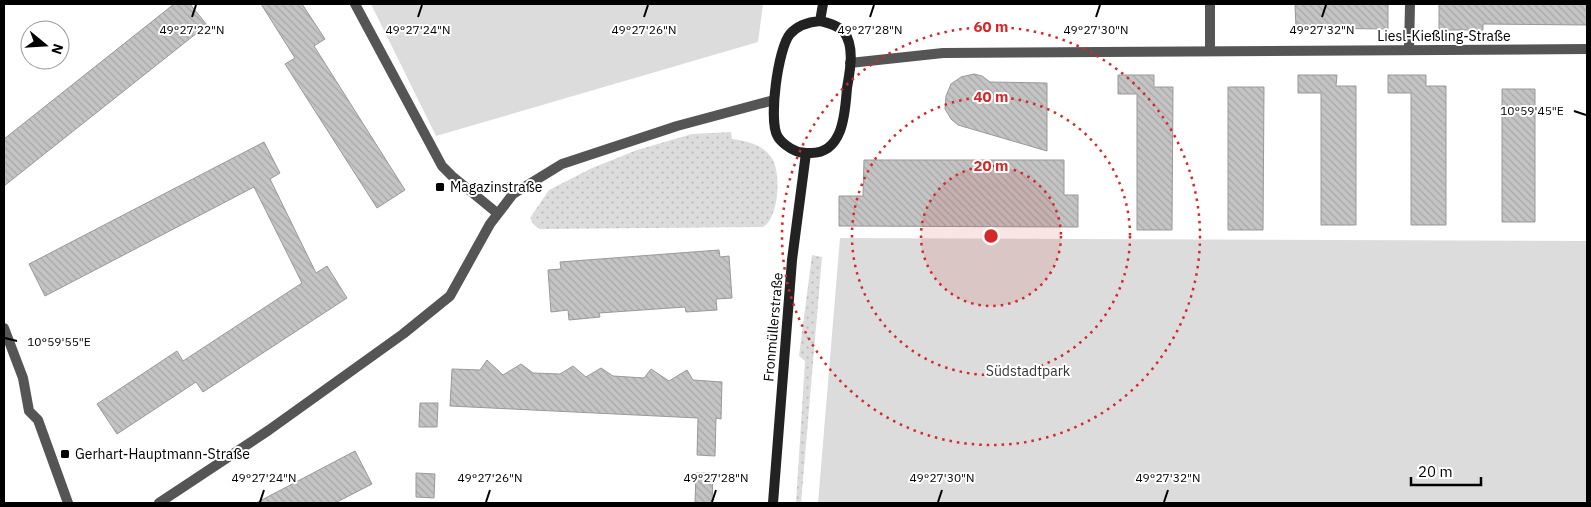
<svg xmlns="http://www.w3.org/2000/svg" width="1591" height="507" font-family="'IBM Plex Sans',sans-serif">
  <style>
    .grass { fill: url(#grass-dots) }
    .park { fill: #dcdcdc }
    .building { fill: url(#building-back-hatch); stroke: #999 }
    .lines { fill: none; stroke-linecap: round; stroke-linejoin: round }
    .minor { stroke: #555; stroke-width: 10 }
    .secondary { stroke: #222; stroke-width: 10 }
    .ticks { fill: none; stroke: #000; stroke-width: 2 }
    .ring { fill: none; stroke: #d62828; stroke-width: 2.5; stroke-dasharray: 2.5 5 }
    .poi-dot { fill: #000; stroke: #fff; stroke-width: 2 }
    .labels { text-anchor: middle; stroke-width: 4; stroke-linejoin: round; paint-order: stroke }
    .street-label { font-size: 14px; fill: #000; stroke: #fff }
    .poi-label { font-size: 14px; fill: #000; stroke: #fff; text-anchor: start }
    .park-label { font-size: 14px; fill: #333; stroke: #fff }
    .ticks-label { font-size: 12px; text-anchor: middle; fill: #000; stroke: #fff; stroke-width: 4; stroke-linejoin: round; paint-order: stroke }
    .centre { fill: #d62828; stroke: #fff; stroke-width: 2.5 }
    .ring-label { font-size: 15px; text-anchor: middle; font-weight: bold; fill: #d62828; stroke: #fff; stroke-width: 4; stroke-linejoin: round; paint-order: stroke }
  </style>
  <defs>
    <pattern id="grass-dots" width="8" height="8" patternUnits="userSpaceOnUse" patternTransform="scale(1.25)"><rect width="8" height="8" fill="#dcdcdc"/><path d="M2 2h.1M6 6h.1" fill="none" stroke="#bbb" stroke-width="1.8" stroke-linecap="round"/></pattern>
    <pattern id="building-back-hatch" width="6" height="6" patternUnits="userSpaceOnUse" patternTransform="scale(1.25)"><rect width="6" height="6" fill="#c4c4c4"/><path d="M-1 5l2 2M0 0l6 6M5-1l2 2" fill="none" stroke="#a7a7a7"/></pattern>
  </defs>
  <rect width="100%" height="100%" fill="#fff"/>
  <!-- grass -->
  <path class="grass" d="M 731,132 L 732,139 C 746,141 762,144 771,157 C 782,171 779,218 763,227 L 540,229 L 534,225 L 530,218 L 549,190 L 592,168 L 637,150 L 692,134 Z
    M 812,255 L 822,257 L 801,503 L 796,503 L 805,361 L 799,356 Z"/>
  <!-- park -->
  <path class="park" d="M 371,4 L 763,4 L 758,42 L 436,136 Z
    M 840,238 L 1587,241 L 1587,503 L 818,503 Z"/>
  <!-- building -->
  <path class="building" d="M 174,4 L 190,4 L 207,25 L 4,186 L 4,139 Z
    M 261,4 L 302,4 L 325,39 L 314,46 L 405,190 L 377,208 L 285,64 L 295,58 Z
    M 1295,4 L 1388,4 L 1388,29 L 1296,28 Z
    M 1439,4 L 1587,4 L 1587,25 L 1483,24 L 1483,30 L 1439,30 Z
    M 974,74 L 982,76 L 990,82 L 1047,83 L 1047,151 L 958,125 L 951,119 L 945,109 L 946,96 L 951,84 L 961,77 Z
    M 1118,75 L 1154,75 L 1154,87 L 1173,87 L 1172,230 L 1137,230 L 1137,94 L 1118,94 Z
    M 1298,75 L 1337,75 L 1336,86 L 1356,86 L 1356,225 L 1321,225 L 1321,93 L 1298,93 Z
    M 1388,75 L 1426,75 L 1426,86 L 1446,86 L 1446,225 L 1411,225 L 1411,93 L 1388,93 Z
    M 1228,87 L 1264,87 L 1263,230 L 1228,230 Z
    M 1502,89 L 1535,89 L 1535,222 L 1502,222 Z
    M 264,142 L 280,173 L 270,179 L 316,273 L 327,266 L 347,298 L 203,392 L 196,382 L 117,434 L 97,404 L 177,351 L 183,361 L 302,283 L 254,187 L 45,296 L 29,264 Z
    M 864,160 L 1064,160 L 1064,195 L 1078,195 L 1078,227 L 839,226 L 839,196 L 863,196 Z
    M 719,250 L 720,257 L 729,256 L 732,298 L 716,299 L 717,310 L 686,312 L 685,307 L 599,313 L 600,317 L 569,320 L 568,310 L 551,312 L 548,270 L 561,269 L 560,262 Z
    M 487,360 L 503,375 L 521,364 L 533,373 L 560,374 L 573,366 L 586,377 L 601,368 L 613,376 L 644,378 L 651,369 L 669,381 L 687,370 L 693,380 L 722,382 L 721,419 L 716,418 L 715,456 L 697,455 L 698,418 L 450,406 L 452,369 L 480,370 Z
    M 420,403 L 438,403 L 437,427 L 419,427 Z
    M 355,451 L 372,484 L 335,503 L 256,503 Z
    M 416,473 L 435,474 L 434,498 L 416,497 Z
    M 696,473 L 713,473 L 712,503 L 695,503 Z"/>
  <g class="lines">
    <!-- minor -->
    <path class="minor" d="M 355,4 L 442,166 L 452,176 L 497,213
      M 1210,4 L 1210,50
      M 1409,50 L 1410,4
      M 850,63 L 943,53 L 1587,49
      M 4,328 L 23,378 L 29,411 L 38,420 L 68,503
      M 159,503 L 269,430 L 403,334 L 450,296 L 490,224 L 513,194 L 562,164 L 677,126 L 774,100"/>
    <!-- secondary -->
    <path class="secondary" d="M 820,21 C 828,23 838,25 844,32 C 855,47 850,71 847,88 C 845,111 844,153 811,153 C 806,153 800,153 796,151 C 790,149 781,142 778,137 C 768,122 778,48 790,34 C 798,25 808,22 820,21 Z
      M 820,21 L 823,4
      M 773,503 L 792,260 L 806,153"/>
  </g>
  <!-- ticks -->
  <path class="ticks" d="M 192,17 L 196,5M 418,17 L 422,5M 644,17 L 648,5M 870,17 L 874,5M 1096,17 L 1100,5M 1322,17 L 1326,5M 1574,111 L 1586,115M 5,338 L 17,341M 260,502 L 264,490M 486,502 L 490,490M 712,502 L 716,490M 938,502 L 942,490M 1164,502 L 1168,490"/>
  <!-- distance rings -->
  <circle cx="991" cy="236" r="70" fill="#d62828" fill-opacity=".12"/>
  <g class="ring">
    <circle cx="991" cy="236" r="70"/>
    <circle cx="991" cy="236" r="139"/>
    <circle cx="991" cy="236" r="209"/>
  </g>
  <!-- markers -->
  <g class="poi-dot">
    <rect x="435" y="182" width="10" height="10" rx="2.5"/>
    <rect x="60" y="449" width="10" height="10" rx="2.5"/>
  </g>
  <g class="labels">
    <!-- street labels -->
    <g class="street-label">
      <text x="1444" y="41">Liesl-Kießling-Straße</text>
      <text transform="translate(773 327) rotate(-85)" y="5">Fronmüllerstraße</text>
    </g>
    <!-- poi labels -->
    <g class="poi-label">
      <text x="450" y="192">Magazinstraße</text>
      <text x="75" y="459">Gerhart-Hauptmann-Straße</text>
    </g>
    <!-- park labels -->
    <g class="park-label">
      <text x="1028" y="376">Südstadtpark</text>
    </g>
  </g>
  <g class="ticks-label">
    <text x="192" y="34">49°27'22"N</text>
    <text x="418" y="34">49°27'24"N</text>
    <text x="644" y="34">49°27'26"N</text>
    <text x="870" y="34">49°27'28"N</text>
    <text x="1096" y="34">49°27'30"N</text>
    <text x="1322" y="34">49°27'32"N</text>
    <text x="1532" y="115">10°59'45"E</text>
    <text x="59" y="346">10°59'55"E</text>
    <text x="264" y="482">49°27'24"N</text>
    <text x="490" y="482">49°27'26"N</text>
    <text x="716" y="482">49°27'28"N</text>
    <text x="942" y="482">49°27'30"N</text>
    <text x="1168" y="482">49°27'32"N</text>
  </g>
  <circle cx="991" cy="236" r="8" class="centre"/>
  <g class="ring-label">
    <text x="991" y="32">60 m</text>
    <text x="991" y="102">40 m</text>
    <text x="991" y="171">20 m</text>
  </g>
  <!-- border -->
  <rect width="1591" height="507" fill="none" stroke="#000000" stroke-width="10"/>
  <!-- north arrow -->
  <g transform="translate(45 45) rotate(108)"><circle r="24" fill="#ffffff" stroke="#999999"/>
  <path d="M0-4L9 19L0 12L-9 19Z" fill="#000000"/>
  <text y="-8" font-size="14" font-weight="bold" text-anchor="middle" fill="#000000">N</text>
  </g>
  <!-- scale -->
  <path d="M1411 477v8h70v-8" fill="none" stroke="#000000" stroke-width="2.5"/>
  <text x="1418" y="477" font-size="15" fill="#000000" stroke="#ffffff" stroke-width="4" paint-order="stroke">20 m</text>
</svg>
